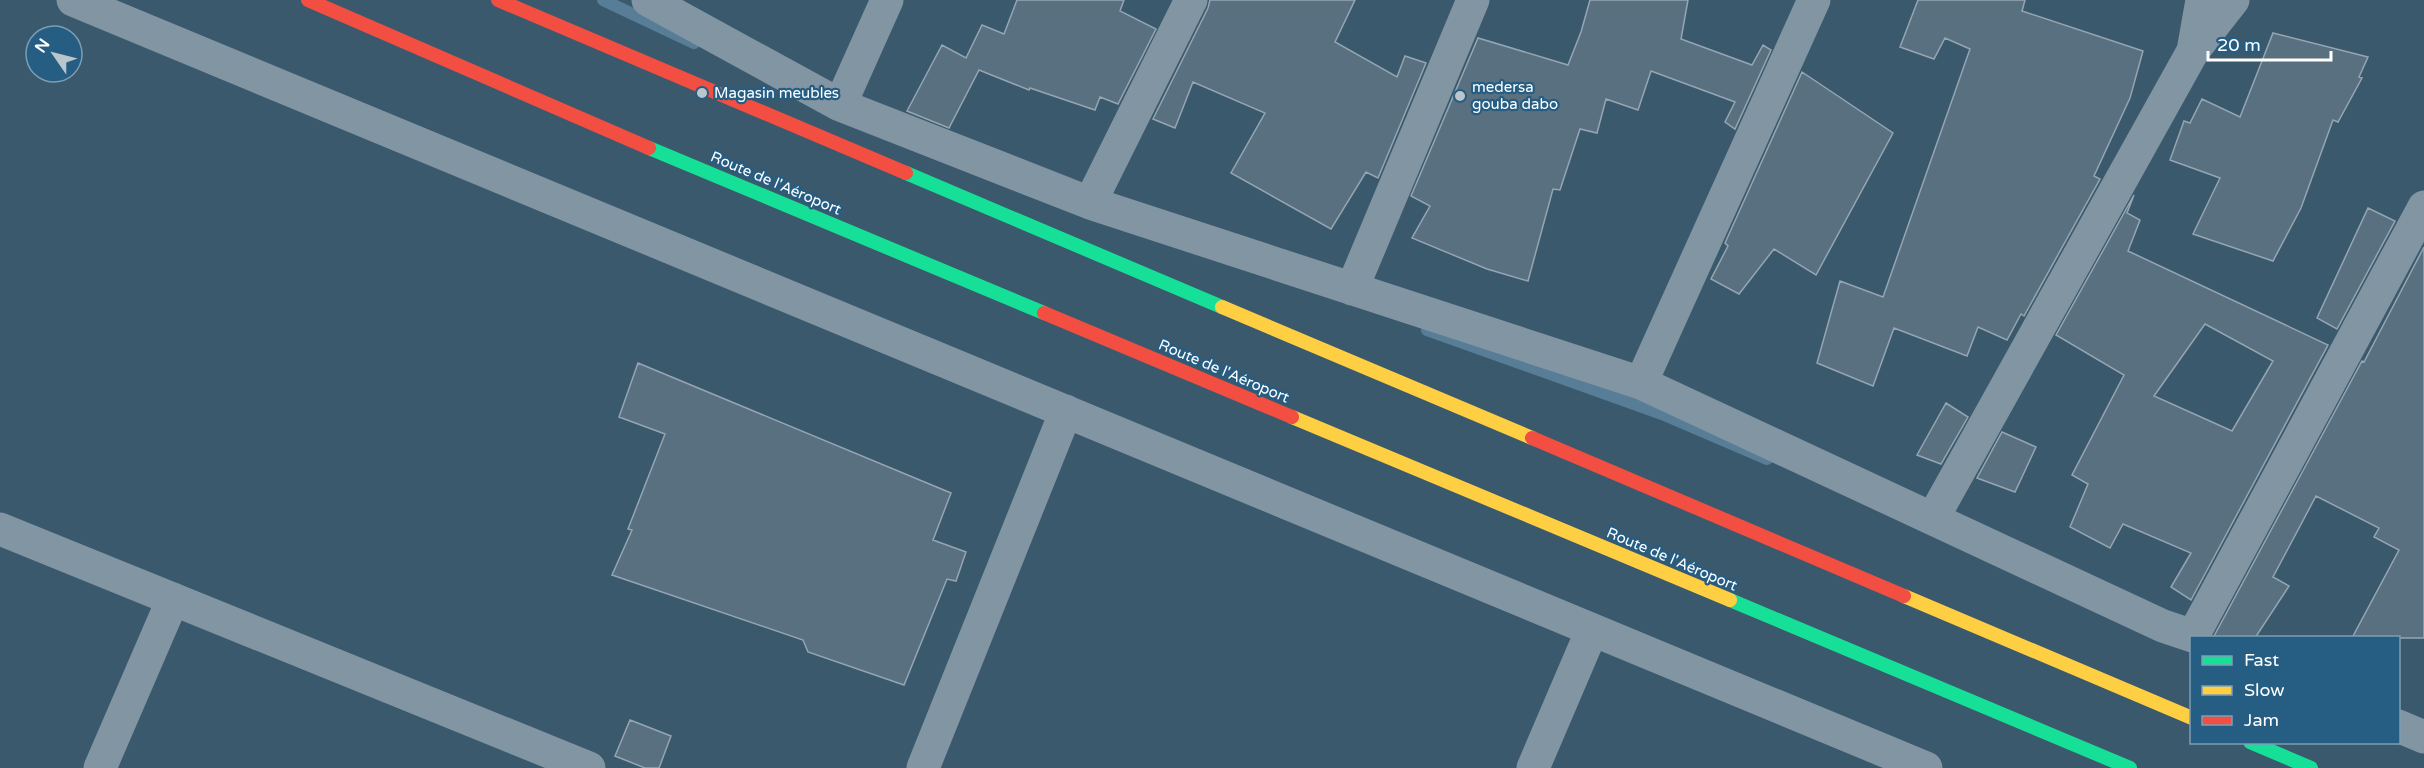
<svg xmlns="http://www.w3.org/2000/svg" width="2424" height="768" font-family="'Varela Round',sans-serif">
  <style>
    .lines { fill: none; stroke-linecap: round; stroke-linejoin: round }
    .stream { stroke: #577d97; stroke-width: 12 }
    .building { fill: #587080; stroke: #95a6b2; stroke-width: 1.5; fill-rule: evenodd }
    .street { stroke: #8195a3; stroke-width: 33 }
    .fast { stroke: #16e098; stroke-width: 14 }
    .slow { stroke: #ffcf43; stroke-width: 14 }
    .jam { stroke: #f24e42; stroke-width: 14 }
    .poi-dot { fill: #bac5cc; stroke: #255d83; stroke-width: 2 }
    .labels { text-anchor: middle; stroke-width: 4.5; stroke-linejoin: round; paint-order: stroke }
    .poi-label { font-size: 15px; fill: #fff; stroke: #255d83; text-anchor: start }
    .street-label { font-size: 15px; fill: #fff; stroke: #255d83 }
  </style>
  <rect width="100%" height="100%" fill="#3b596d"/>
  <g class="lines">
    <!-- stream -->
    <path class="stream" d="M 603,0 L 694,43
      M 1427,330 L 1662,414 L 1767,459"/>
  </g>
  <!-- building -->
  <path class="building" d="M 1017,0 L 1124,0 L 1120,11 L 1156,29 L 1118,104 L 1100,97 L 1095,110 L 1030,88 L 1029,90 L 979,70 L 949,128 L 907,111 L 942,45 L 966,58 L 982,25 L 1004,34 Z
    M 1210,0 L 1355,0 L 1335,42 L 1397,77 L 1405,56 L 1426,63 L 1378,178 L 1366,172 L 1331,229 L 1231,173 L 1265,113 L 1193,82 L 1175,128 L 1153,119 L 1208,8 Z
    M 1590,0 L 1688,0 L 1681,39 L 1752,65 L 1763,45 L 1771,50 L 1735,129 L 1725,122 L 1735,102 L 1651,71 L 1638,110 L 1606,99 L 1597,133 L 1580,129 L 1560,190 L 1553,189 L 1528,281 L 1487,269 L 1412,238 L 1430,206 L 1411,196 L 1478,38 L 1568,65 L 1581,32 Z
    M 1918,0 L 2025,0 L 2022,11 L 2143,51 L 2130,98 L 2094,176 L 2100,179 L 2024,316 L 2021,314 L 2007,340 L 1978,327 L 1967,356 L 1894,328 L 1873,386 L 1817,363 L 1840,281 L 1883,297 L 1970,49 L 1945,38 L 1934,59 L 1900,47 Z
    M 2273,33 L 2368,57 L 2359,77 L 2362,78 L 2338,122 L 2333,120 L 2301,208 L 2273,261 L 2193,234 L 2220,178 L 2170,160 L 2184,121 L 2190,123 L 2202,99 L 2240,117 Z
    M 1802,72 L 1893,133 L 1816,275 L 1774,249 L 1739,294 L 1711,279 L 1728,246 L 1725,243 Z
    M 2134,195 L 2127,213 L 2140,220 L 2128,251 L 2328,345 L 2191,600 L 2171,587 L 2191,553 L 2123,524 L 2110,548 L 2070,527 L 2088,484 L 2072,475 L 2124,375 L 2056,335 ZM 2205,324 L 2273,361 L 2232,431 L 2154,396 Z
    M 2368,208 L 2395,221 L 2337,329 L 2317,318 Z
    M 2424,247 L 2424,638 L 2352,638 L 2399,550 L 2374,537 L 2379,528 L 2316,496 L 2273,577 L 2289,586 L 2255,638 L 2213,638 L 2362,361 L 2364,362 Z
    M 638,363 L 951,493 L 933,540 L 966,552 L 956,581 L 947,579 L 904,685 L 808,652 L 803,640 L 612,575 L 632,530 L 628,529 L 665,434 L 619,417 Z
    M 1946,403 L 1968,417 L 1941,464 L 1917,455 Z
    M 2002,432 L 2036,447 L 2015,492 L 1977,478 Z
    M 630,720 L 671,736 L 659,768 L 645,768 L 615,756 Z"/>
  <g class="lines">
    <!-- street -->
    <path class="street" d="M 73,0 L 1926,768
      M 648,0 L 840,105 L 1090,203 L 1641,383 L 2163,626 L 2193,636 L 2424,207
      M 2202,0 L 2193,51 L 2233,0
      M 840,105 L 887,0
      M 1090,203 L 1191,0
      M 1352,289 L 1473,0
      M 1641,383 L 1814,0
      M 1933,518 L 2193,51
      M 0,529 L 589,768
      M 2398,726 L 2424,737
      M 100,768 L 173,599
      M 923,768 L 1066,411
      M 1533,768 L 1592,630"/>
    <!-- fast -->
    <path class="fast" d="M 649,148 L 1044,313
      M 906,173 L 1222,307
      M 1730,600 L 2130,768
      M 2250,742 L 2311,768"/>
    <!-- slow -->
    <path class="slow" d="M 1222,307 L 1532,438
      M 1292,417 L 1730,600
      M 1904,596 L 2192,718"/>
    <!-- jam -->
    <path class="jam" d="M 308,0 L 649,148
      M 498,0 L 906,173
      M 1044,313 L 1292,417
      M 1532,438 L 1904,596"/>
  </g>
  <!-- markers -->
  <g class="poi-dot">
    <circle cx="702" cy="93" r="6"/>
    <circle cx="1460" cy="96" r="6"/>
  </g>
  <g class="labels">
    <!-- poi labels -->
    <g class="poi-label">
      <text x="1472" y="92">medersa<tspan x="1472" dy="17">gouba dabo</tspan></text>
      <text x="714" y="98">Magasin meubles</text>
    </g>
    <!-- street labels -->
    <g class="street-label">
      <text transform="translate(776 183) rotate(23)" y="5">Route de l'Aéroport</text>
      <text transform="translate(1224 371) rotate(23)" y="5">Route de l'Aéroport</text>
      <text transform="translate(1672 559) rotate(23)" y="5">Route de l'Aéroport</text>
    </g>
  </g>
  <!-- legend -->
  <rect x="2190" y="636" width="210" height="108" fill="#255d83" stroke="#7c9eb5" stroke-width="1.5"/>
  <rect x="2202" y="656" width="30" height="9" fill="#16e098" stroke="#7c9eb5" stroke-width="1.5"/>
  <text x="2244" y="666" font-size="18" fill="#ffffff">Fast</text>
  <rect x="2202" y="686" width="30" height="9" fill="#ffcf43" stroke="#7c9eb5" stroke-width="1.5"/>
  <text x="2244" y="696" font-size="18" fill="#ffffff">Slow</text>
  <rect x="2202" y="716" width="30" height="9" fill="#f24e42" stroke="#7c9eb5" stroke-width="1.5"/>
  <text x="2244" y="726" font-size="18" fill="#ffffff">Jam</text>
  <!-- north arrow -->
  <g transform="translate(54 54) rotate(305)"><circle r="28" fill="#255d83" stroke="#7c9eb5" stroke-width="1.5"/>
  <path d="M0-4.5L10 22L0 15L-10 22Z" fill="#bac5cc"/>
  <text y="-9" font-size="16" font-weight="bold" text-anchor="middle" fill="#ffffff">N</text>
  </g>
  <!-- scale -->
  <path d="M2208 51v9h123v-9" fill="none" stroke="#ffffff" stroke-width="3"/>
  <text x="2217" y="51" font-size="18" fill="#ffffff" stroke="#255d83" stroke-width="4.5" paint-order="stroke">20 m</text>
</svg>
